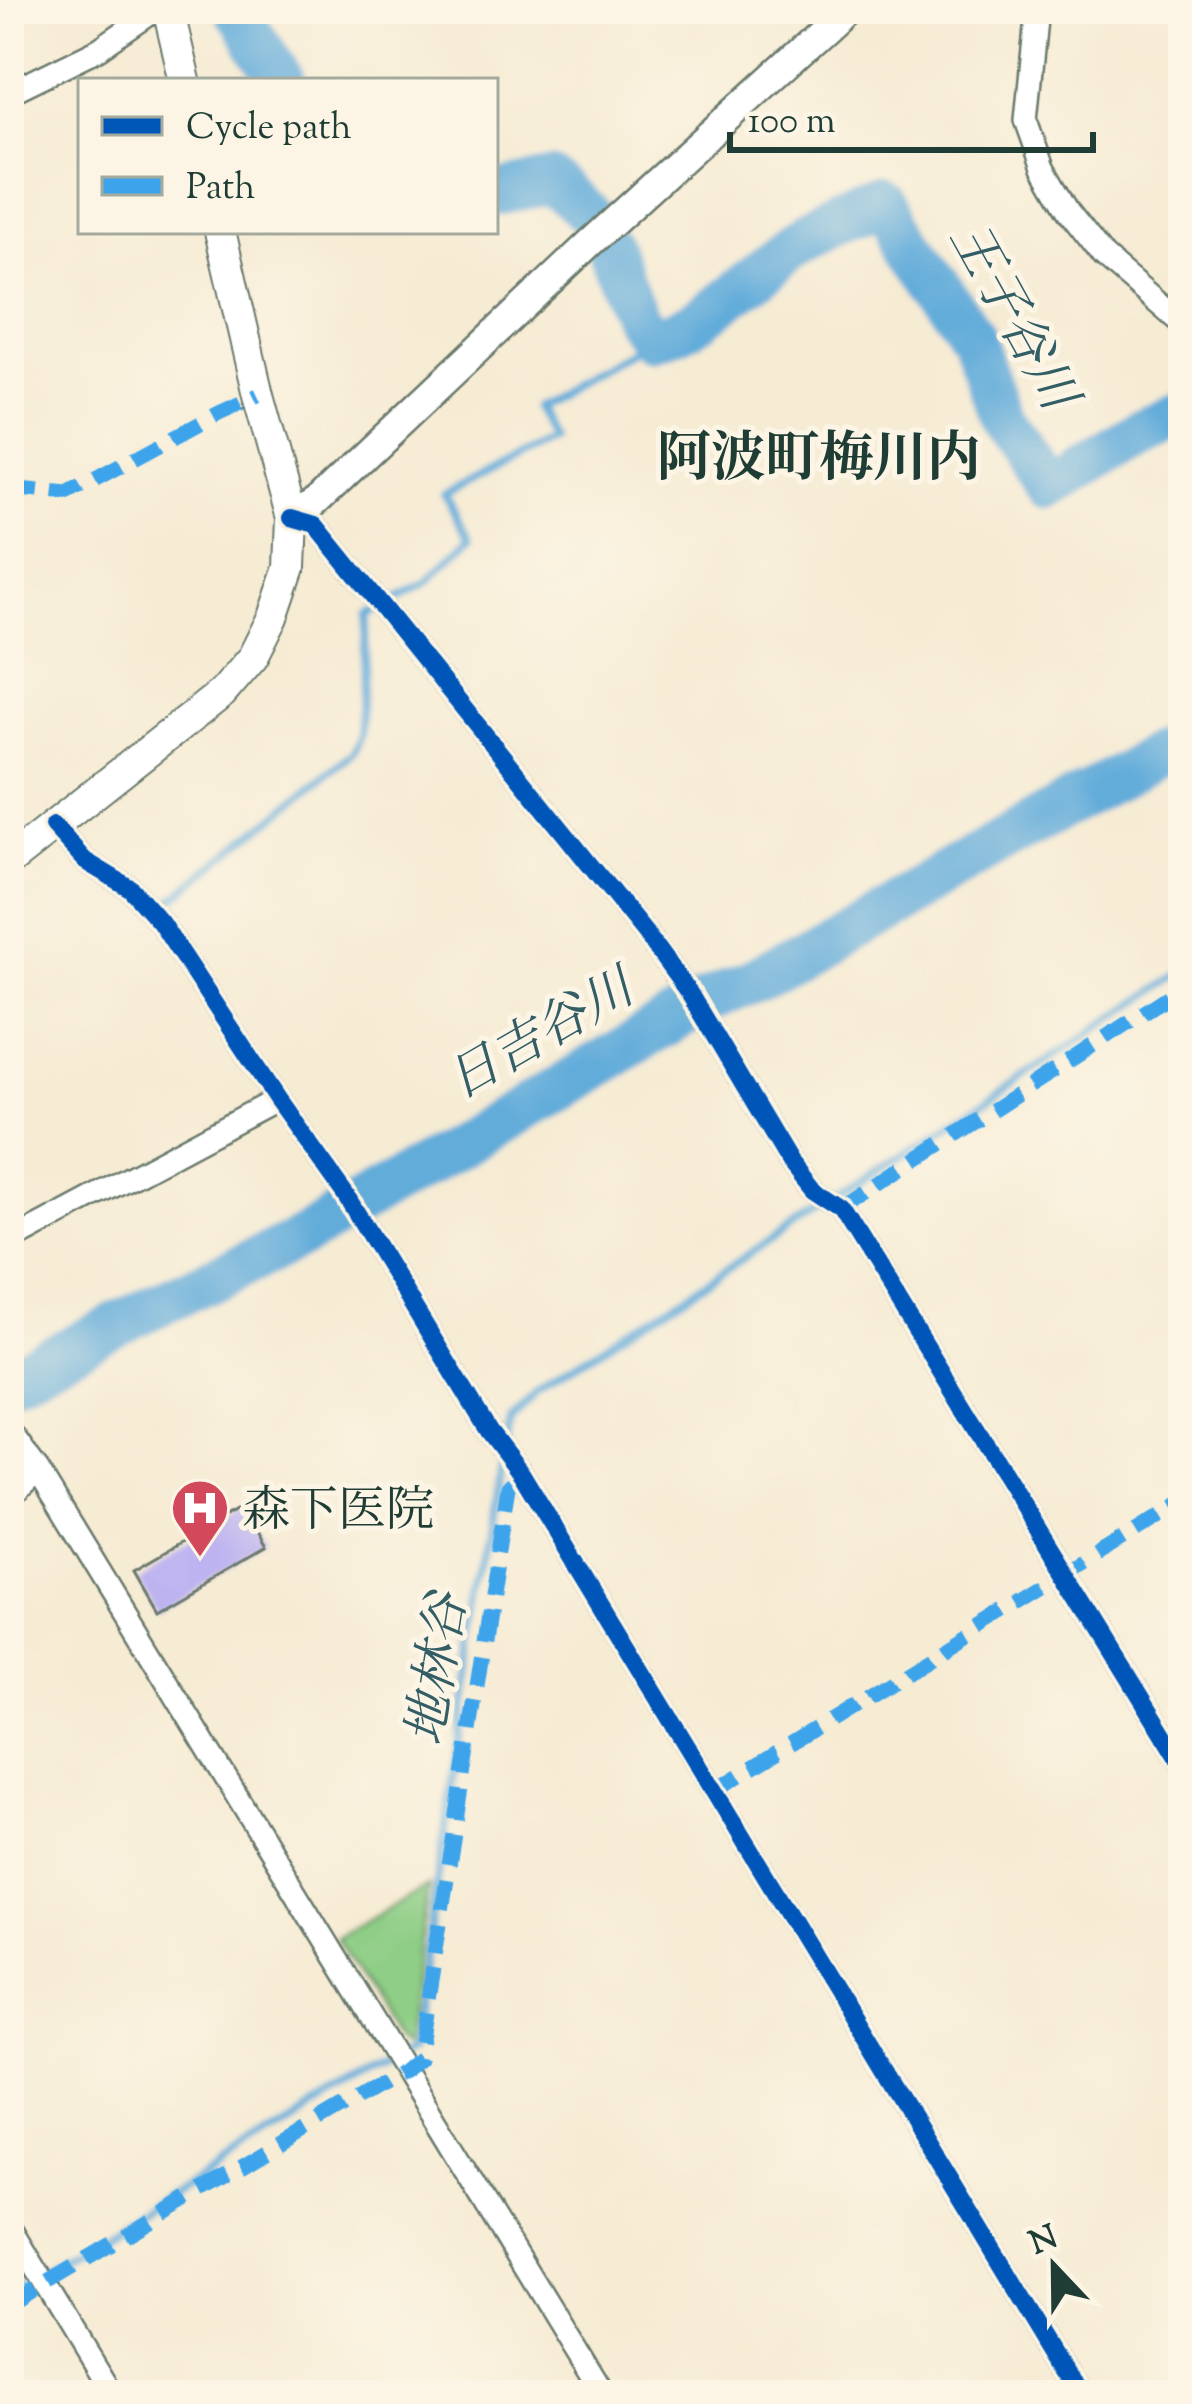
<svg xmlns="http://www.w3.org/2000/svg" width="1192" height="2404" font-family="'Sorts Mill Goudy','Noto Serif JP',serif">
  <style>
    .green { fill: #8ece86; stroke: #56865d; stroke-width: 3 }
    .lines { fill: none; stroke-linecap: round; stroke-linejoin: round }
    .stream { stroke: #62acda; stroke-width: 8 }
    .river { stroke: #62acda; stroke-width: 45 }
    .building { fill: #bdb3f0 }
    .minor-casing { stroke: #6a7a6c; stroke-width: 26 }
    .tertiary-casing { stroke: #6a7a6c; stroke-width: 32 }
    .secondary-casing { stroke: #6a7a6c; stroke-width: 34 }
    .minor { stroke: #fff; stroke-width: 21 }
    .tertiary { stroke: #fff; stroke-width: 27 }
    .secondary { stroke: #fff; stroke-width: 30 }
    .quiet { stroke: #3da4eb; stroke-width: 15; stroke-dasharray: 30 15; stroke-linecap: butt }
    .cycleway-casing { stroke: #fcf5e5; stroke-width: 26 }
    .cycleway { stroke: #0057b8; stroke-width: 18 }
    .labels { text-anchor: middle; stroke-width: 10; stroke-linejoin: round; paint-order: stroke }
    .poi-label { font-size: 48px; fill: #1f3d34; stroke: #fcf5e5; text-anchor: start }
    .water-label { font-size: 51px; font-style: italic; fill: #335e66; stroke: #fcf5e5 }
    .quarter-label { font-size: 54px; font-weight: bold; fill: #1f3d34; stroke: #fcf5e5 }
  </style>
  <rect width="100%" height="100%" fill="#fcf5e5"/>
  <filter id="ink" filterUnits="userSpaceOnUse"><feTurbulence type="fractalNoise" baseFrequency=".00833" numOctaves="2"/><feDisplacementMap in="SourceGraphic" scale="24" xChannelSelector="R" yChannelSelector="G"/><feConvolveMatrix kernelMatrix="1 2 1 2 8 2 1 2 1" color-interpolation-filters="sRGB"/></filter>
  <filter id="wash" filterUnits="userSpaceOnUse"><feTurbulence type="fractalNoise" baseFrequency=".004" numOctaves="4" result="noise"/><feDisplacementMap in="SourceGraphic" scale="48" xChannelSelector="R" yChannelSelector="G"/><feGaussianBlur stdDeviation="2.7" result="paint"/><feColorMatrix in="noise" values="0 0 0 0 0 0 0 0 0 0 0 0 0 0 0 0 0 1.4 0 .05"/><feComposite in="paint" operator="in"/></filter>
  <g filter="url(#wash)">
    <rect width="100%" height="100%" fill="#f6ebd3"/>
    <!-- green -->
    <path class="green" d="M 428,1886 L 405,2046 L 397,2042 L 335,1938 Z"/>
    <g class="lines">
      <!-- stream -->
      <path class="stream" d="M 391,602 L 427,582 L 471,538 L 444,494 L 551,439 L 533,407 L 652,339
        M 161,909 L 352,753 L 359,736 L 367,615 L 374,611
        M 506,1444 L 511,1419 L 537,1392 L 1183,973
        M 9,2292 L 411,2050 L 503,1458"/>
      <!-- river -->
      <path class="river" d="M 236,9 L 283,81
        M 495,194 L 551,182 L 568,194 L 594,219
        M 608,246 L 635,318 L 652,339 C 707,327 753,273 801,244 C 828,229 858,217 886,204 L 973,338 L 1002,419 L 1049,487 L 1139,432 L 1183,413
        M 9,1379 L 148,1309 L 306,1235 L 709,1000 L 752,981 L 1183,740"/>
    </g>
    <g id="blocks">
      <!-- building -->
      <path class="building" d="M 242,1507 L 266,1547 L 157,1610 L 134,1570 Z"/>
    </g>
  </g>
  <g filter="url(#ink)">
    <use href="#blocks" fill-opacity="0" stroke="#6a7a6c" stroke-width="3"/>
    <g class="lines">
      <defs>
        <path id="minor" d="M 1037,9 L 1026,120 L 1043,168 L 1068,211 L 1104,257 L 1183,325
          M 9,93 L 99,49 L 157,9
          M 292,518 L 316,525 L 648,937 L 689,993 L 789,1161 L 812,1190 L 841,1209 L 1183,1765
          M 53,826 L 85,861 L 130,888 L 160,922 L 277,1099 L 345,1194 L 489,1431 L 521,1473 L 1081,2395
          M 9,1242 L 277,1099
          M 9,1430 L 38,1470 L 602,2395
          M 9,1498 L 38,1470
          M 9,2225 L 112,2395"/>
        <path id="tertiary" d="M 292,518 L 317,501 L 590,243 L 847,9"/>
        <path id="secondary" d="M 168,9 L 185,81
          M 9,861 L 222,693 L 253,657 L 273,617 L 290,567 L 292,518 L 258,395 L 220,231"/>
      </defs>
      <!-- minor casing -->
      <use href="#minor" class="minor-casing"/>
      <!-- tertiary casing -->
      <use href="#tertiary" class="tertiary-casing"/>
      <!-- secondary casing -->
      <use href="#secondary" class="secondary-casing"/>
      <!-- minor -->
      <use href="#minor" class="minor"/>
      <!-- tertiary -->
      <use href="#tertiary" class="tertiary"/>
      <!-- secondary -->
      <use href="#secondary" class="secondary"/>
      <!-- quiet -->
      <path class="quiet" d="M 9,489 L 68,495 L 219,413 L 258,395
        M 841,1209 L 1183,987
        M 714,1791 L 1183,1502
        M 9,2305 L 405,2070 L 419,2058 L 508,1487 L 521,1473"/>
      <defs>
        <path id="cycleway" d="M 292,518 L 316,525 L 648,937 L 689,993 L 789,1161 L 812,1190 L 841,1209 L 1183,1765
          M 53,826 L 85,861 L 130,888 L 160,922 L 277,1099 L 345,1194 L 489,1431 L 521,1473 L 1081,2395"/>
      </defs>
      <!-- cycleway casing -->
      <use href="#cycleway" class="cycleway-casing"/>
      <!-- cycleway -->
      <use href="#cycleway" class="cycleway"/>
    </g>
  </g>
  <!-- icons -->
  <defs>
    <symbol id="hospital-pin" viewBox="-11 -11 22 30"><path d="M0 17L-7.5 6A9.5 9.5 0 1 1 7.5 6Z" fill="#d1495b" stroke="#fcf5e5"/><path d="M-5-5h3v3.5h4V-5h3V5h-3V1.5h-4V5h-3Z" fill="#fff"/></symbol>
  </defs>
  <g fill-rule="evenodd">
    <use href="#hospital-pin" x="167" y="1475" width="66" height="90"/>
  </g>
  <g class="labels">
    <!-- poi labels -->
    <g class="poi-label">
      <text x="242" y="1525">森下医院</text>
    </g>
    <!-- water labels -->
    <g class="water-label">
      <text transform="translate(1015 315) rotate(61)" y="18">王子谷川</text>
      <text transform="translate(539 1033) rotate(-30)" y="18">日吉谷川</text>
      <text transform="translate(435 1669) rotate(-81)" y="18">地林谷</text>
    </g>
    <!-- quarter labels -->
    <g class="quarter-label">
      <text x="819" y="475">阿波町梅川内</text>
    </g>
  </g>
  <!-- margin -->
  <rect width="1192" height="2404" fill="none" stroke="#fcf5e5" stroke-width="48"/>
  <!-- legend -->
  <rect x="78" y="78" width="420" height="156" fill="#fcf5e5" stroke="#a4ab9e" stroke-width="3"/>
  <rect x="102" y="117" width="60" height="18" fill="#0057b8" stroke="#a4ab9e" stroke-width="3"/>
  <text x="186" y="138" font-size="36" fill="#1f3d34">Cycle path</text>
  <rect x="102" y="177" width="60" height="18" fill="#3da4eb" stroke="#a4ab9e" stroke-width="3"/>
  <text x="186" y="198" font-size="36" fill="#1f3d34">Path</text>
  <!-- north arrow -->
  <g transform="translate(1054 2266) rotate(338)" stroke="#fcf5e5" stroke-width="9" paint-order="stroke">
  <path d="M0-9L21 45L0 30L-21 45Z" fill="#1f3d34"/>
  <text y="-18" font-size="33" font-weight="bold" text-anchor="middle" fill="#1f3d34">N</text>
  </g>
  <!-- scale -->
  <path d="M730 132v18h363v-18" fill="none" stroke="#1f3d34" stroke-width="6"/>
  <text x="748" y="132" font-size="36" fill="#1f3d34" stroke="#fcf5e5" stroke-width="9" paint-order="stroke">100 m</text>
</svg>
